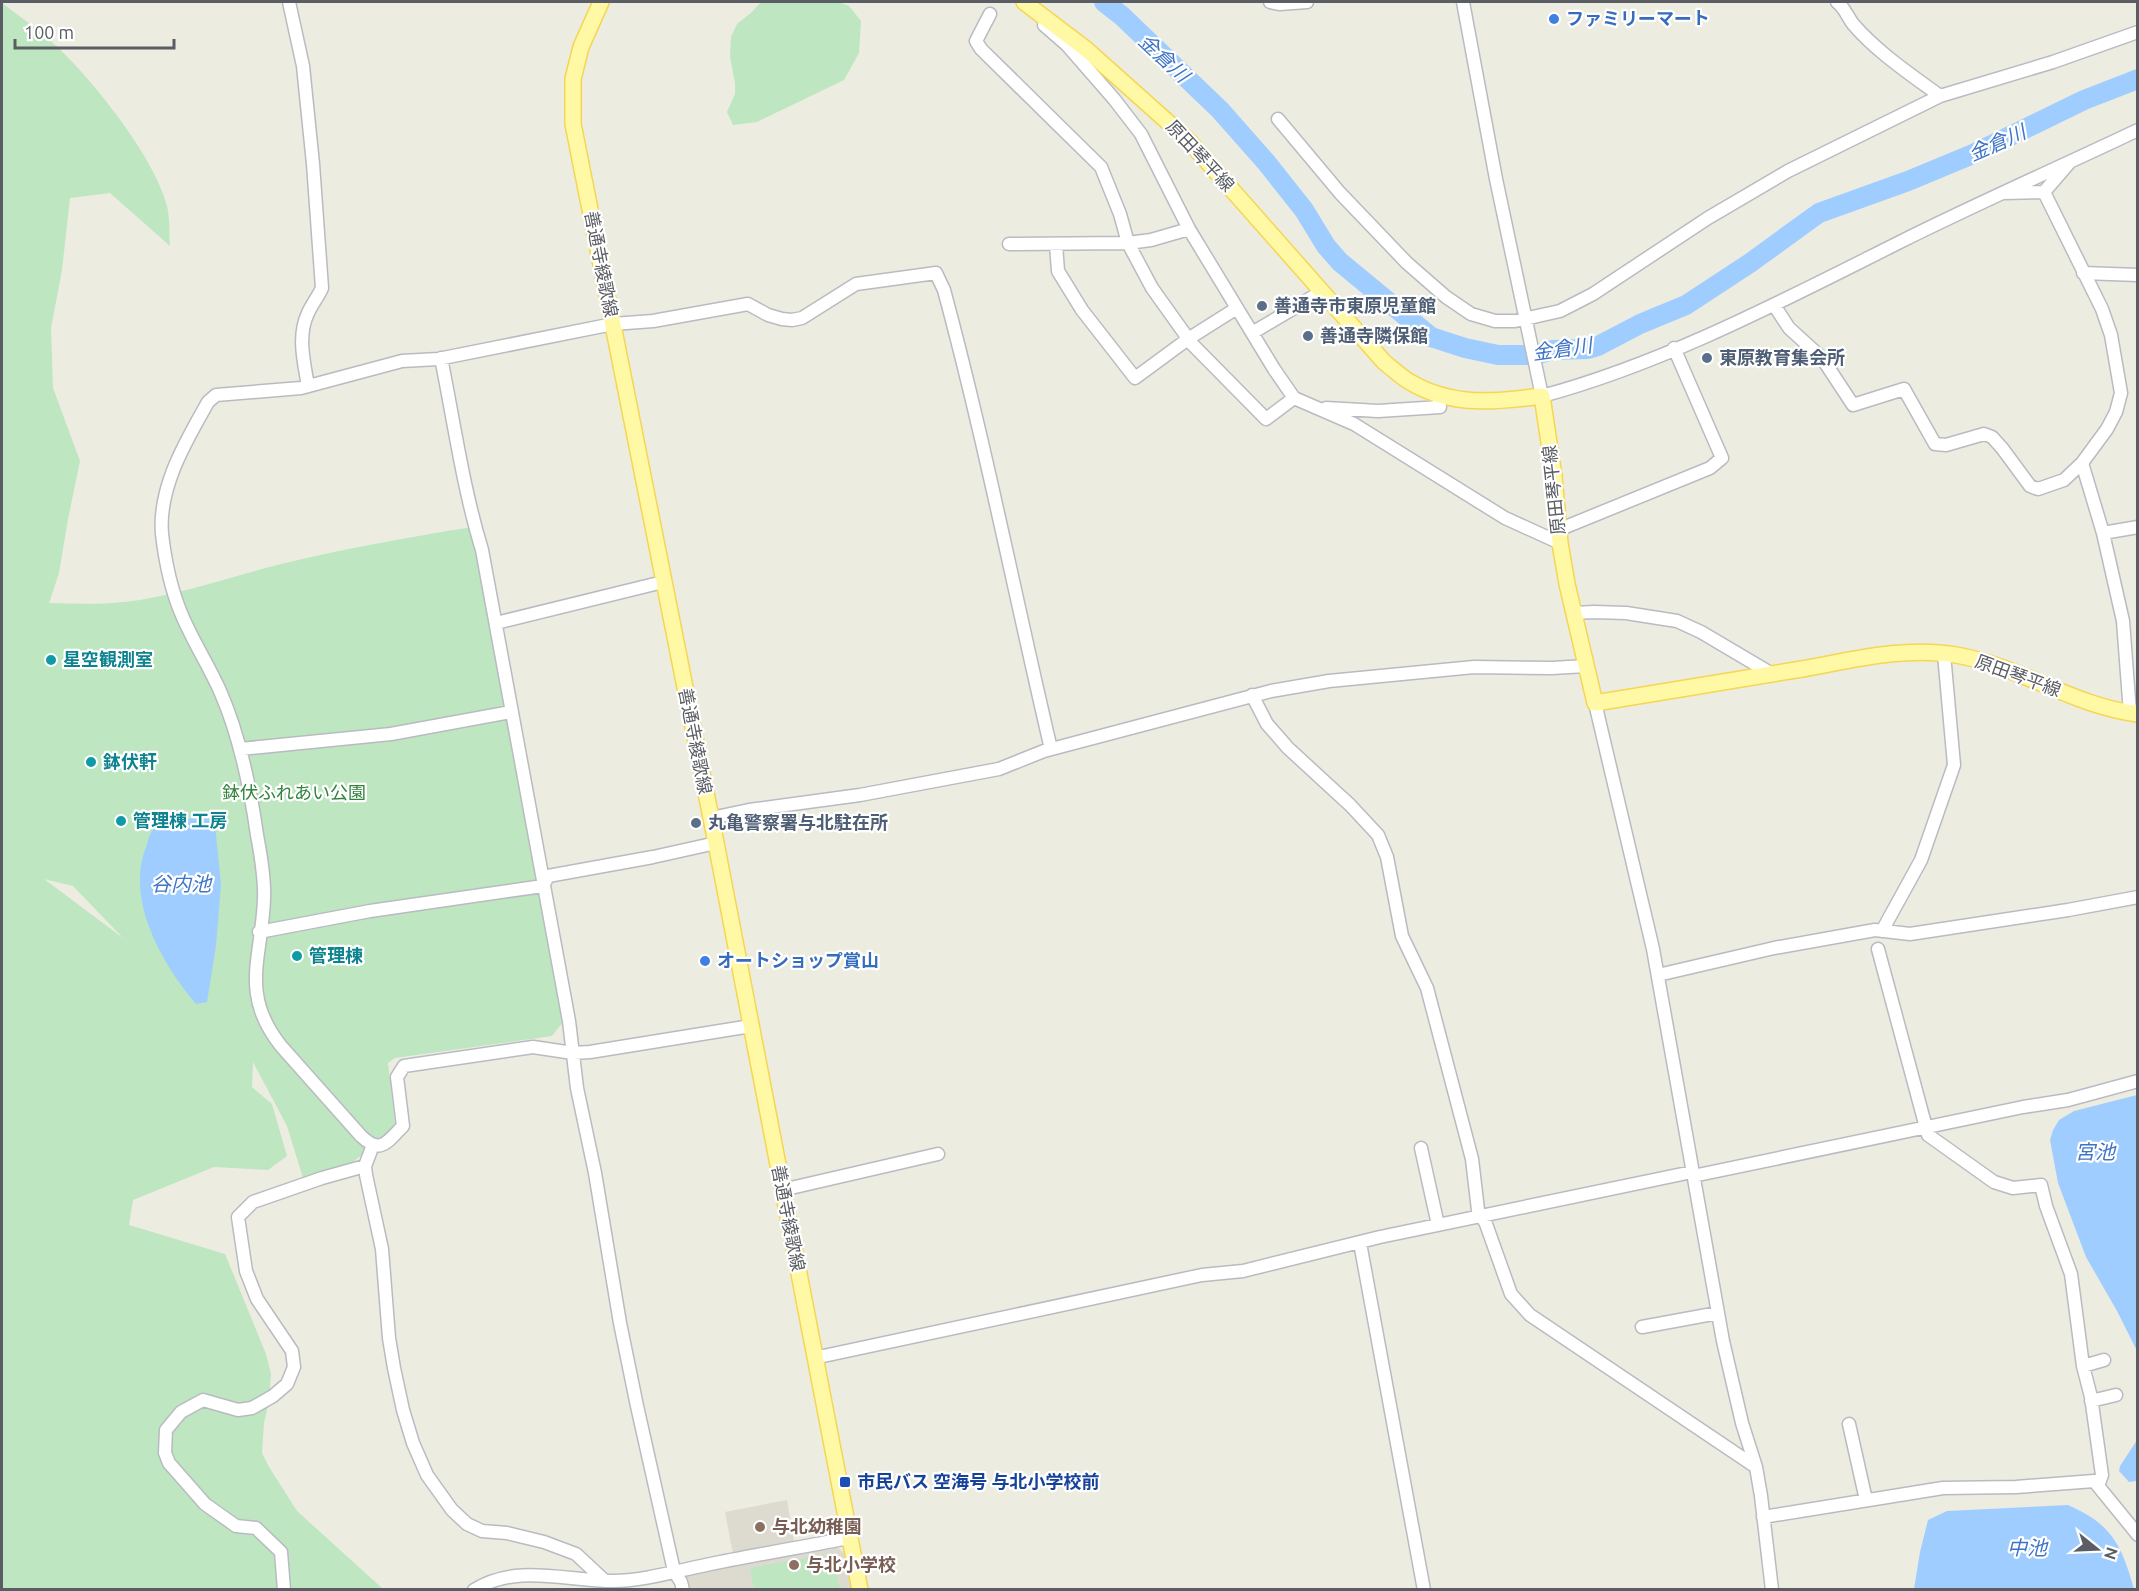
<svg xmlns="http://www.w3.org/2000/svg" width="2139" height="1591" font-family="Ubuntu,'Noto Sans JP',sans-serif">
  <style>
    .education { fill: #dddbd0 }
    .green { fill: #bde6c1; fill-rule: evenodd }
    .water { fill: #a0cdff }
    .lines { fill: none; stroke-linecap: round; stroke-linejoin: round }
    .river { stroke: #a0cdff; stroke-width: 20 }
    .minor-casing { stroke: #b9bbc1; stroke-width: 15 }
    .major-casing { stroke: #f5d653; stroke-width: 18 }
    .minor { stroke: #fff; stroke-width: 12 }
    .major { stroke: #fff9a5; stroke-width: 15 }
    .shop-dot { fill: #3f7fe0; stroke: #fff; stroke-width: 2 }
    .service-dot { fill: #5c6f8a; stroke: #fff; stroke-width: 2 }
    .culture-dot { fill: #0f9aa8; stroke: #fff; stroke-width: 2 }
    .transit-dot { fill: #1a4fb4; stroke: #fff; stroke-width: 2 }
    .education-dot { fill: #8d6e63; stroke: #fff; stroke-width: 2 }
    .labels { text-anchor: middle; stroke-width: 4.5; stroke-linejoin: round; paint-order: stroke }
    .shop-label { font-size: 18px; font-weight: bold; fill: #366cbe; stroke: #fff; text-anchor: start }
    .street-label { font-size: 18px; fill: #5a5d63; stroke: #fff }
    .service-label { font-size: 18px; font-weight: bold; fill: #4e5e75; stroke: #fff; text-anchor: start }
    .culture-label { font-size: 18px; font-weight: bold; fill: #0d838f; stroke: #fff; text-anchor: start }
    .park-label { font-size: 18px; fill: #31833d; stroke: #fff }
    .transit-label { font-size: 18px; font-weight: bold; fill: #164399; stroke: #fff; text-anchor: start }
    .education-label { font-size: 18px; font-weight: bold; fill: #785e54; stroke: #fff; text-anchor: start }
    .water-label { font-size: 20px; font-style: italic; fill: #3f74c6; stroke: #fff }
  </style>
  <rect width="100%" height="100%" fill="#edece1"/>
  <!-- education -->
  <path class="education" d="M 787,1500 L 794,1542 L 733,1554 L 725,1512 Z
    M 836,1546 L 845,1554 L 853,1589 L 686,1589 L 684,1576 Z"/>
  <!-- green -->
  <path class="green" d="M 761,2 L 839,2 L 849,6 L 861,21 L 859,53 L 844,80 L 757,122 L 733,125 L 727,112 L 735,94 L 735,83 L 730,57 L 731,37 L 737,24 L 752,12 Z
    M 2,3 C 15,13 29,23 42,33 C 83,67 154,154 167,206 C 170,218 169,233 170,246 L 110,193 L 70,198 L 62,270 L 51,328 L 53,388 L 80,461 L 68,519 L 59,573 L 49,603 C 79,604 109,605 140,600 C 187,592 234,576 281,564 C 344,549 408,537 473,527 L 563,1022 L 552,1036 L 395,1058 L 388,1063 L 395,1124 L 381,1140 L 349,1165 L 303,1178 L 287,1126 L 253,1062 L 252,1087 L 272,1104 L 287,1156 L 268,1170 L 214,1167 L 133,1200 L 129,1225 L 225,1254 L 266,1354 L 271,1374 L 269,1401 L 264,1423 L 262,1453 L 269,1467 L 297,1511 L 383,1589 L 2,1589 ZM 44,879 L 73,886 L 123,938 Z
    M 823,1555 L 834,1565 L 840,1589 L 754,1589 L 750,1568 Z"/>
  <!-- water -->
  <path class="water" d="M 202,818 L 211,819 L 215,825 L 221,884 L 216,946 L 207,1002 L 196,1004 C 162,964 125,900 146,847 C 148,842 149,834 153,830 C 166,819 187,819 202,818 Z
    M 2137,1095 L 2138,1095 L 2137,1351 L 2117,1311 L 2086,1257 L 2058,1183 L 2050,1140 L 2053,1130 L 2059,1120 L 2074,1111 Z
    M 2137,1440 L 2137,1483 L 2136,1481 L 2129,1482 L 2119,1471 L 2120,1466 Z
    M 2068,1505 C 2112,1524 2122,1546 2134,1589 L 1914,1589 L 1920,1552 L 1928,1520 L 1947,1511 Z"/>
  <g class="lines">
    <!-- river -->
    <path class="river" d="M 1104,2 L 1122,16 L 1220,110 L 1266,162 L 1304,210 L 1326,246 L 1340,262 L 1431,337 L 1465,348 L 1498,355 L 1536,355 L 1552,350 L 1588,349 L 1598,346 L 1640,324 L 1686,305 L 1750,263 L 1819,213 L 1908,181 L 1973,154 L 2084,100 L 2138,79"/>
    <defs>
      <path id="minor" d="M 289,2 L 303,66 L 313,164 L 322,288 C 318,297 312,304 308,313 C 297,336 304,362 308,386
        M 1270,2 L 1279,4 L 1307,2
        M 1463,2 L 1496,179 L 1542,396 C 1665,363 1786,299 1900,242 C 1978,203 2058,168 2138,130
        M 1837,2 C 1845,8 1847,16 1853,24 C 1877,52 1910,74 1940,96
        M 990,14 L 976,41 L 981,49 L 1101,167 L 1120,214 L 1128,243 L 1152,288 L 1192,344 L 1266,419 L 1294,398
        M 1044,25 L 1067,45 L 1114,99 L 1141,134 L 1189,229 L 1274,369 L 1294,398 L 1354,424 L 1505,518 L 1560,543
        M 1278,119 L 1340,193 L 1407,263 L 1446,297 L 1471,314 L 1495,321 L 1515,321 L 1560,311 L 1593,294 L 1708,218 L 1788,171 L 1940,96 L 2053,62 L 2138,32
        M 2004,193 L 2044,192 L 2069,163
        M 1009,244 L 1128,243 L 1151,240 L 1189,229
        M 1056,245 L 1058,271 L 1082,310 L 1135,378 L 1188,339 L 1237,308
        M 2083,273 L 2138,275
        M 1774,305 L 1789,328 L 1822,358 L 1853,405 L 1904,389 L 1935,444 L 1946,445 L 1984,434 L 1992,437 L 2002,448 L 2030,486 L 2038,489 L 2064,480 L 2082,463 L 2107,429 L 2116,412 L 2121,393 L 2111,335 L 2102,309 L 2044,192
        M 1252,333 L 1321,292
        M 441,358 C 454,422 463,488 482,550 L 569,1021 L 577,1088 L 595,1173 L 620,1323 L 637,1406 L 674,1571 L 681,1582 L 683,1590
        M 1326,408 L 1378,411 L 1440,407 L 1438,394
        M 2082,463 L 2103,533 L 2123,621 L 2130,713
        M 1558,530 L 1710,468 L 1722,458 L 1674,348
        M 2103,533 L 2138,527
        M 1573,613 L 1594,612 L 1626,613 L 1677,621 L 1701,632 L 1772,674
        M 496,623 L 663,582
        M 1252,695 L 1267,724 L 1288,748 L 1350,805 L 1378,835 L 1387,857 L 1402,936 L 1427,988 L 1472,1159 L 1478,1210 L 1486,1224 L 1511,1294 L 1530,1315 L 1756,1467
        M 1595,703 L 1653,949 L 1723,1341 L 1742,1423 L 1756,1467 L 1761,1496 L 1772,1590
        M 240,749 L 391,734 L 511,712
        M 711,818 L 749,810 L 860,795 L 999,769 L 1044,751 L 1271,691 L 1329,681 L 1474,667 L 1552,668 L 1586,666
        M 543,886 L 548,876 L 653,857 L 716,843
        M 1882,931 L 1921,860 L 1954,765 L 1944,654
        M 259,932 L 370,911 L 543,886
        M 1878,949 L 1928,1135 L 1994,1182 L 2013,1188 L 2041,1185 L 2046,1206 L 2071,1274 L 2083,1366 L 2091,1397 L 2102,1475 L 2098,1486
        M 1658,975 L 1774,948 L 1875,930 L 1910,934 L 2068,910 L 2138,897
        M 751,1026 L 590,1052 L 573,1053 L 533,1047 L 404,1066 L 397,1077 L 403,1126 C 387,1142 381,1155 361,1136 L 281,1046 C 239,993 262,958 264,899 C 265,878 261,856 257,835 C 250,786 240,736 220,691 C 208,664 192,640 181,613 C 171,589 165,560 162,534 C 158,487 186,441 208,402 L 216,395 L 301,388 L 402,361 L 438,359 L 613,324 L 653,321 L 748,304 L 768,315 L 782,319 L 792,320 L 802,318 L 856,284 L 936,273 L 944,290 C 985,442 1015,596 1051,749
        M 373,1145 L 365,1166 L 366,1175 L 382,1249 L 389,1338 L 394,1368 L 403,1410 L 413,1443 L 427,1475 L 452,1510 L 467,1524 L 482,1531 L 507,1533 L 544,1542 L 576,1554 L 605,1581
        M 1421,1148 L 1438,1225
        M 1693,1176 L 2023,1107 L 2068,1100 L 2138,1081
        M 782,1190 L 938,1154
        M 1360,1243 L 1424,1590
        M 1642,1327 L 1718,1313
        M 814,1358 L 1202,1275 L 1243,1271 L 1380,1237 L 1692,1172
        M 2083,1366 L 2104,1360
        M 2091,1401 L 2116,1395
        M 1849,1424 L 1866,1500
        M 1763,1517 L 1943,1488 L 2016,1487 L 2094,1481 L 2138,1535
        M 284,1590 L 281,1552 L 256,1528 L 236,1526 L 205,1504 L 169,1463 L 165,1453 L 166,1430 L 181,1412 L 203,1400 L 238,1410 L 252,1408 L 273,1396 L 287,1384 L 294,1367 L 292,1351 L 257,1299 L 246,1271 L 238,1217 L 253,1202 L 322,1178 L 365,1166
        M 474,1590 C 517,1563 565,1581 612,1581 C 643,1581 676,1571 706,1565 C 754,1555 802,1547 849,1538"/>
      <path id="major" d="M 601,2 L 581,47 L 573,79 L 573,124 L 716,843 L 860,1590
        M 1024,2 L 1086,49 L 1189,141 L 1384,362 C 1393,369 1401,377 1410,382 C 1452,407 1496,402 1542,396 L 1554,476 L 1560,543 L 1567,584 L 1595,703 C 1664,692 1733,680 1802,669 C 1852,660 1905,646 1956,655 C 2020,666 2073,706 2138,714"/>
    </defs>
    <!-- minor casing -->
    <use href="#minor" class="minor-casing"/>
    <!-- major casing -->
    <use href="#major" class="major-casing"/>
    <!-- minor -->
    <use href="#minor" class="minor"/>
    <!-- major -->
    <use href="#major" class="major"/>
  </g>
  <!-- markers -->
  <g class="shop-dot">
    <circle cx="1554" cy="19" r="6"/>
    <circle cx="705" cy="961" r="6"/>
  </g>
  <g class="service-dot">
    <circle cx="1262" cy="306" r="6"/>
    <circle cx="1308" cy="336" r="6"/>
    <circle cx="1707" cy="358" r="6"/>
    <circle cx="696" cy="823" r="6"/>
  </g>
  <g class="culture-dot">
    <circle cx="51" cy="660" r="6"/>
    <circle cx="91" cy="762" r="6"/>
    <circle cx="121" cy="821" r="6"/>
    <circle cx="297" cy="956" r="6"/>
  </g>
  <rect class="transit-dot" x="839" y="1476" width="12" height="12" rx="3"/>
  <g class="education-dot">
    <circle cx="760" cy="1527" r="6"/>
    <circle cx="794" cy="1565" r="6"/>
  </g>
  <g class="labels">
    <!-- shop labels -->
    <g class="shop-label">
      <text x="1566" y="25">ファミリーマート</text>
      <text x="717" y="967">オートショップ賞山</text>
    </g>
    <!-- street labels -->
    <g class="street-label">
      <text transform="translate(1200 156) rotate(47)" y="6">原田琴平線</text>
      <text transform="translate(601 264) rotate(79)" y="6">善通寺綾歌線</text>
      <text transform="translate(1554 490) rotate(-96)" y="6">原田琴平線</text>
      <text transform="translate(2018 676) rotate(20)" y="6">原田琴平線</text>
      <text transform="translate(695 741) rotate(79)" y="6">善通寺綾歌線</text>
      <text transform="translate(788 1218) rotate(79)" y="6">善通寺綾歌線</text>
    </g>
    <!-- service labels -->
    <g class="service-label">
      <text x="1274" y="312">善通寺市東原児童館</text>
      <text x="1320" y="342">善通寺隣保館</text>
      <text x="1719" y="364">東原教育集会所</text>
      <text x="708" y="829">丸亀警察署与北駐在所</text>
    </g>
    <!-- culture labels -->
    <g class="culture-label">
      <text x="63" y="666">星空観測室</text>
      <text x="103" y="768">鉢伏軒</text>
      <text x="133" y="827">管理棟 工房</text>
      <text x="309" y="962">管理棟</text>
    </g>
    <!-- park labels -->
    <g class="park-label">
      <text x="294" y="799">鉢伏ふれあい公園</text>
    </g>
    <!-- transit labels -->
    <g class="transit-label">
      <text x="857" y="1488">市民バス 空海号 与北小学校前</text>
    </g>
    <!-- education labels -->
    <g class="education-label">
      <text x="772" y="1533">与北幼稚園</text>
      <text x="806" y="1571">与北小学校</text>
    </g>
    <!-- water labels -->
    <g class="water-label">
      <text transform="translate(1164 58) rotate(43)" y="7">金倉川</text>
      <text transform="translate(1997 143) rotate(-24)" y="7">金倉川</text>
      <text transform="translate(1562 349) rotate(-8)" y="7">金倉川</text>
      <text x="181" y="891">谷内池</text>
      <text x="2095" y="1159">宮池</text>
      <text x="2027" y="1555">中池</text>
    </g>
  </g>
  <!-- border -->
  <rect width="2139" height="1591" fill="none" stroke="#5a5d63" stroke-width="6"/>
  <!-- north arrow -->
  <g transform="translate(2097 1549) rotate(108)" stroke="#ffffff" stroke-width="4.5" paint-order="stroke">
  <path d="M0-4.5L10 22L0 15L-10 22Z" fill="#5a5d63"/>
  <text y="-9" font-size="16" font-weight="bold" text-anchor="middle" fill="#5a5d63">N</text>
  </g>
  <!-- scale -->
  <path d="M15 39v9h159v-9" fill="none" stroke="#5a5d63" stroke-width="3"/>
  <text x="24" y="39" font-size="18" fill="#5a5d63" stroke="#ffffff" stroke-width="4.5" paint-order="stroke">100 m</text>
</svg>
